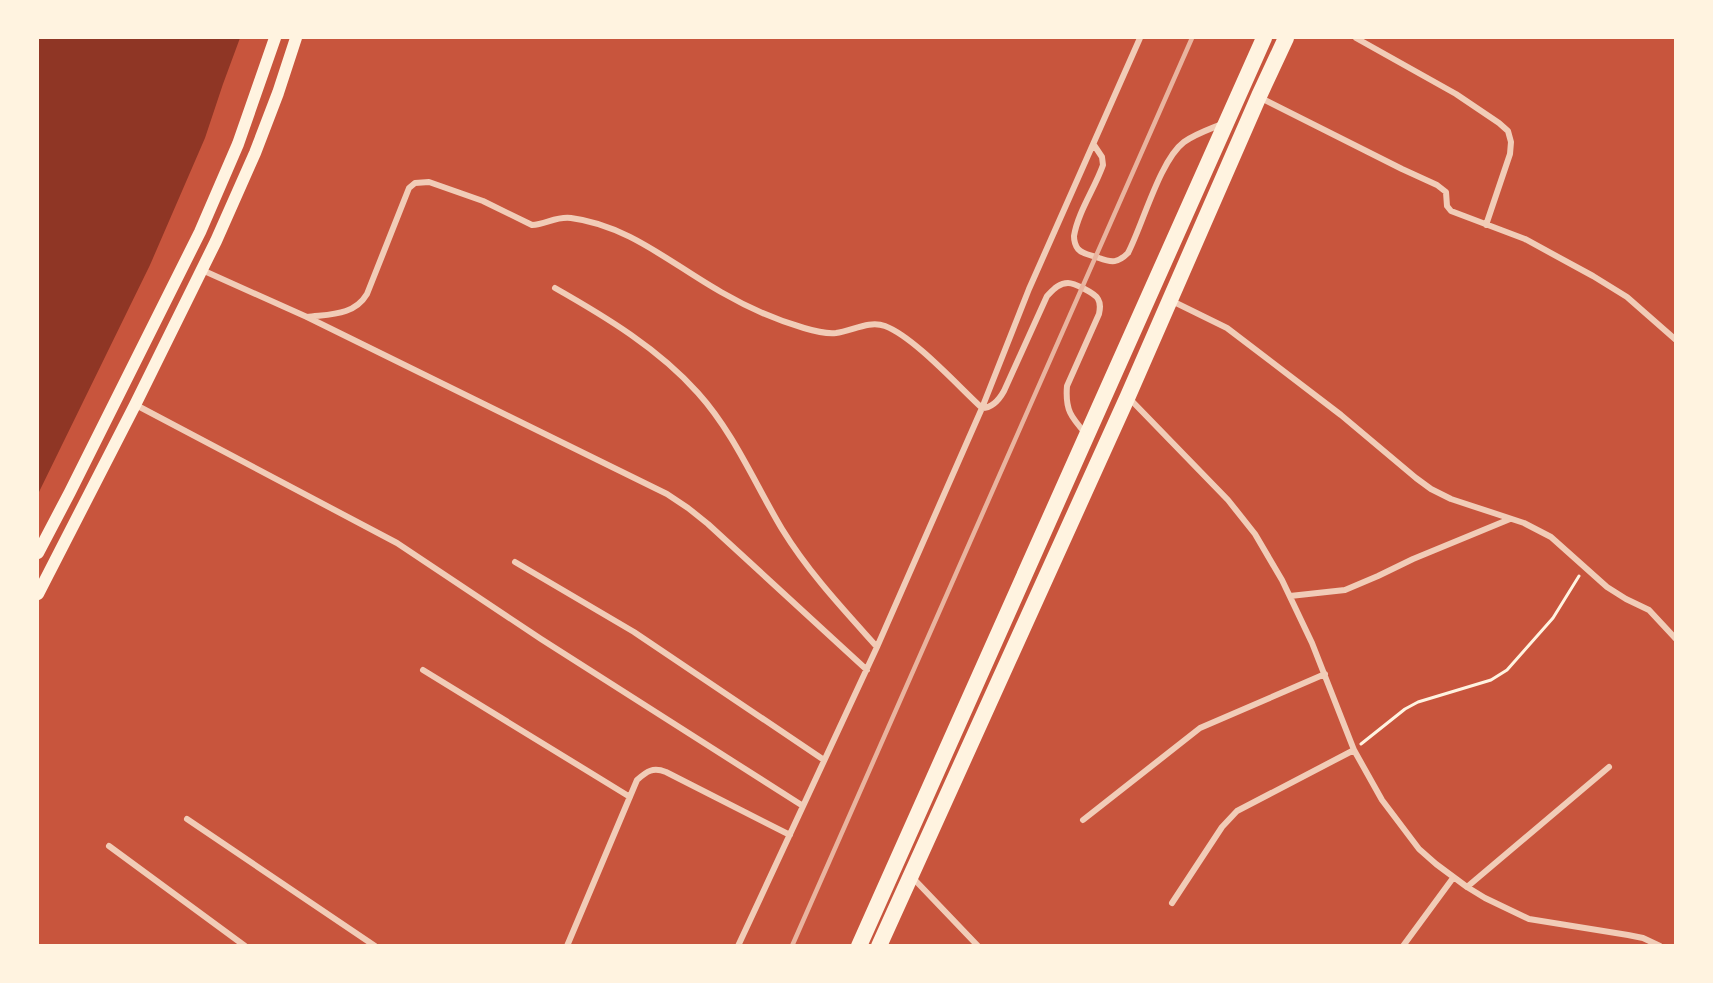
<svg xmlns="http://www.w3.org/2000/svg" width="1713" height="983" font-family="'Exo 2',sans-serif">
  <style>
    .water { fill: #8f3625 }
    .lines { fill: none; stroke-linecap: round; stroke-linejoin: round }
    .path { stroke: #fff3e0; stroke-width: 3 }
    .minor { stroke: #f1ccb7; stroke-width: 6 }
    .secondary { stroke: #fff3e0; stroke-width: 12 }
    .trunk { stroke: #fff3e0; stroke-width: 16 }
    .rail { stroke: #e9b49f; stroke-width: 4.5 }
  </style>
  <rect width="100%" height="100%" fill="#c8553d"/>
  <!-- water -->
  <path class="water" d="M 38,38 L 240,38 L 223,84 L 205,138 L 150,265 L 38,494 Z"/>
  <g class="lines">
    <!-- path -->
    <path class="path" d="M 1361,744 L 1405,709 L 1418,702 L 1491,680 L 1507,670 L 1553,618 L 1579,576"/>
    <!-- minor -->
    <path class="minor" d="M 1356,38 L 1456,94 L 1499,123 L 1508,131 L 1511,142 L 1510,154 L 1486,225
      M 1259,97 L 1402,169 L 1437,185 L 1446,192 L 1447,206 L 1451,211 L 1525,239 L 1593,276 L 1627,297 L 1676,340
      M 1094,145 L 1102,157 L 1103,165 C 1095,188 1078,212 1074,236 C 1074,240 1075,245 1078,249 C 1083,255 1092,255 1099,258 C 1112,263 1118,263 1128,253 C 1143,224 1160,160 1184,142 C 1195,134 1210,129 1222,124
      M 202,270 L 307,317 L 667,494 L 688,508 L 708,524 L 867,670
      M 555,288 C 606,317 659,349 698,393 C 734,433 755,484 782,529 C 809,573 843,609 877,647
      M 1170,300 L 1227,328 L 1341,415 L 1416,478 L 1431,489 L 1451,499 L 1524,523 L 1551,537 L 1607,587 L 1626,599 L 1649,610 L 1676,639
      M 307,317 C 329,314 354,316 367,294 L 409,188 L 415,183 L 429,182 L 483,201 L 532,225 C 546,224 557,216 571,218 C 628,225 673,265 721,292 C 747,307 776,320 804,328 C 814,331 826,334 836,333 C 852,331 869,320 885,326 C 914,337 958,386 982,408 C 992,408 999,400 1004,391 L 1047,296 C 1053,290 1059,283 1068,283 C 1074,283 1095,293 1098,299 C 1101,304 1100,309 1099,314 L 1067,386 C 1065,410 1071,417 1086,434
      M 1128,397 L 1228,500 L 1255,534 L 1282,580 L 1312,643 L 1354,750 L 1382,800 L 1419,849 L 1436,864 L 1467,887 L 1485,898 L 1529,919 L 1628,935 L 1643,938 L 1660,946
      M 136,405 L 397,543 L 541,639 L 803,806
      M 515,562 L 634,632 L 824,760
      M 1290,596 L 1345,590 L 1378,576 L 1413,559 L 1510,519
      M 423,670 L 630,797
      M 187,819 L 375,946
      M 1083,820 L 1200,728 L 1325,674
      M 109,846 L 245,946
      M 913,878 L 978,946
      M 1467,887 L 1609,767
      M 1172,903 L 1222,827 L 1237,811 L 1354,750
      M 567,946 L 637,780 C 647,771 653,767 666,772 L 790,835
      M 738,946 L 877,647 L 982,408 L 1029,289 L 1140,38
      M 1403,946 L 1453,878"/>
    <!-- secondary -->
    <path class="secondary" d="M 38,553 L 70,492 L 200,232 L 238,144 L 275,38
      M 38,594 L 135,405 L 216,241 L 255,153 L 278,93 L 296,38"/>
    <!-- trunk -->
    <path class="trunk" d="M 859,946 L 1264,38
      M 879,946 L 1128,396 L 1259,96 L 1286,38"/>
    <!-- rail -->
    <path class="rail" d="M 792,946 L 1192,38"/>
  </g>
  <!-- border -->
  <rect width="1713" height="983" fill="none" stroke="#fff3e0" stroke-width="78"/>
</svg>
